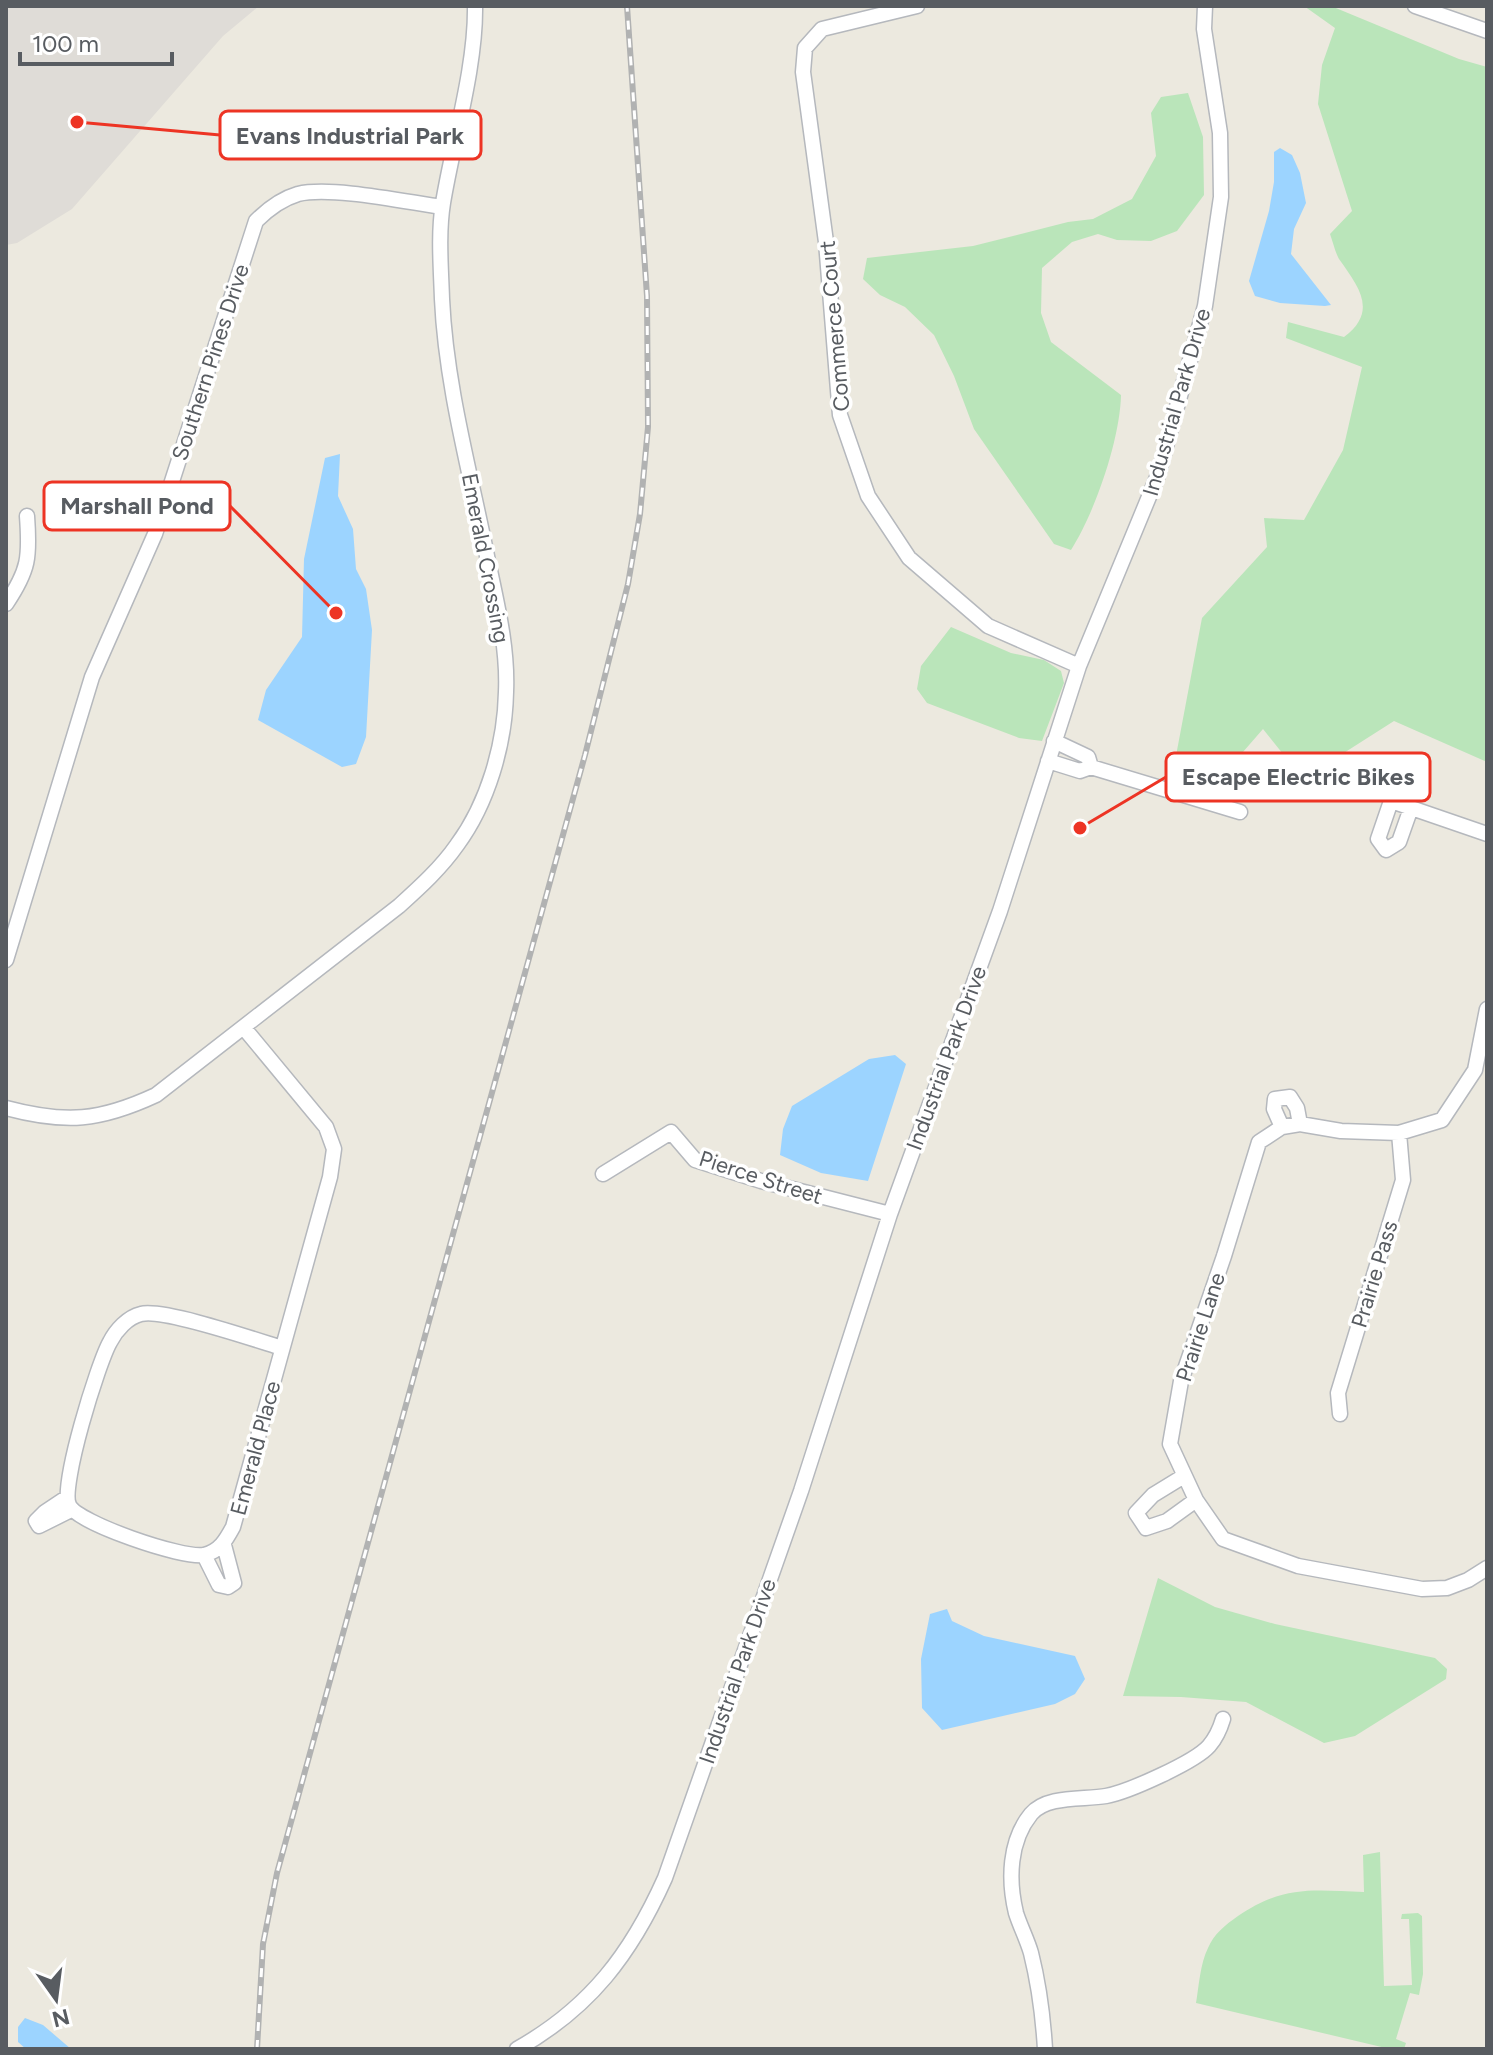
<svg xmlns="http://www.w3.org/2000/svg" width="1493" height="2055" font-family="Figtree,sans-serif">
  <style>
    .industrial { fill: #dfdcd7 }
    .green { fill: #bae5ba }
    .water { fill: #9cd4ff }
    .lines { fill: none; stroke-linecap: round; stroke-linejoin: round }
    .minor-casing { stroke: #b5b8bd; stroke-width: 17 }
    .minor { stroke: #fff; stroke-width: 14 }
    .rail-casing { stroke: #b1b2b2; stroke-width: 6 }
    .rail { stroke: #fff; stroke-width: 3; stroke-dasharray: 9; stroke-linecap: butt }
    .labels { text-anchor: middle; stroke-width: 7; stroke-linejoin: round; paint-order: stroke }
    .street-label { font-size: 22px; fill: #585c61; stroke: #fff }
    .leader { fill: none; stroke: #ed3424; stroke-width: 3 }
    .callout-dot { fill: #ed3424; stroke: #fff; stroke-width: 3 }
    .callout { fill: #fff; stroke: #ed3424; stroke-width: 3 }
    .callout-label { font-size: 24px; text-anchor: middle; font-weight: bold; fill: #585c61 }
  </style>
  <rect width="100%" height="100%" fill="#ece9df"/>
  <!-- industrial -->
  <path class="industrial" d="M 6,6 L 259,6 L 223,36 L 72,209 L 17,243 L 6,245 Z"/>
  <!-- green -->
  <path class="green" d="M 1304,6 L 1331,6 L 1459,59 L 1487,67 L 1487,762 L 1394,721 L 1303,779 L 1263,729 L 1209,791 L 1172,777 L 1202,618 L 1267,547 L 1264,518 L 1304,520 L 1343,450 L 1362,367 L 1286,338 L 1288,322 L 1344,337 C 1379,311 1358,286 1339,259 C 1335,252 1333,242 1330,234 L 1352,211 L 1318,104 L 1322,65 L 1335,28 Z
    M 1188,93 L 1203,137 L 1204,195 L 1177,231 L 1151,241 L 1117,240 L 1098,234 L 1072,242 L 1042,268 L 1041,313 L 1051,342 L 1121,395 C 1120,440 1095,512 1071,550 L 1054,544 L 974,429 L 954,376 L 934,335 L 905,307 L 880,295 L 863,279 L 867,258 L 973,246 L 1068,222 L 1093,219 L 1132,199 L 1156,156 L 1151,113 L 1161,97 Z
    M 951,627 L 1011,653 L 1044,660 L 1061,671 L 1064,683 L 1042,741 L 1019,738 L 927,703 L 917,689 L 921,666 Z
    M 1158,1578 L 1215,1607 L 1275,1624 L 1435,1658 L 1447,1669 L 1446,1679 L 1355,1736 L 1324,1743 L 1246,1702 L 1181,1697 L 1123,1696 Z
    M 1380,1852 L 1384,1986 L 1412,1985 L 1409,1919 L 1401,1919 L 1402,1914 L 1418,1913 L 1422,1916 L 1423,1974 L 1419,1995 L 1410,1993 L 1396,2039 L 1406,2043 L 1404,2049 L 1390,2049 L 1196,2003 C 1199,1986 1200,1964 1208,1948 C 1214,1934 1225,1925 1238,1916 C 1283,1885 1312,1890 1364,1892 L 1363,1855 Z"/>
  <!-- water -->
  <path class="water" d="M 1280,148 L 1292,155 L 1300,173 L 1306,203 L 1294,229 L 1291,254 L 1331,305 L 1325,306 L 1280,303 L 1255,296 L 1249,281 L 1269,211 L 1274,182 L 1274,152 Z
    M 340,454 L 338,496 L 353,529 L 356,569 L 366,589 L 372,630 L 366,737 L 356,764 L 342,767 L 258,720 L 266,690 L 302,637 L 304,559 L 325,458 Z
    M 895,1055 L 906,1064 L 868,1181 L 821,1173 L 780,1155 L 783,1129 L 792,1106 L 869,1059 Z
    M 947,1609 L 952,1621 L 984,1636 L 1075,1656 L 1085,1679 L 1075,1694 L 1055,1704 L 942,1730 L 922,1708 L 921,1659 L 930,1614 Z
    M 25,2018 L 43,2025 L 71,2049 L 26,2049 L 18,2042 L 18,2027 Z"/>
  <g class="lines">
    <defs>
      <path id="minor" d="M 917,6 L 822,29 L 805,48 L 803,72 L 826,242 L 840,415 L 868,496 L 909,558 L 988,626 L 1079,666
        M 1415,6 L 1487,31
        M 6,604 C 29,570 30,557 27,516
        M 1054,741 L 1088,757 L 1091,767
        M 1048,761 L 1080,771 L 1091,767 L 1240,812
        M 1411,808 L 1399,842 L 1386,850 L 1378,839 L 1391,801 L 1487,834
        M 6,960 L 92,677 L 155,534 L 256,221 C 268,209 281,199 298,194 C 331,186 406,202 442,207
        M 1487,1009 L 1475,1070 L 1442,1120 L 1399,1133 L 1341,1131 L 1300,1124 L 1282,1127 L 1259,1142 L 1224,1256 L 1181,1381 L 1170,1444 L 1196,1500 L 1223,1539 L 1298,1566 L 1422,1589 L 1447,1588 L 1468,1580 L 1487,1568
        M 244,1028 L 326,1127 L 334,1149 L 330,1177 L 233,1527 C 226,1540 220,1551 204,1555 C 183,1559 77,1523 69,1505 C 60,1486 98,1363 110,1342 C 116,1330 128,1317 141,1314 C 163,1308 256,1340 282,1348
        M 6,1108 C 66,1124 100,1121 156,1095 L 399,906 C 420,887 441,868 457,845 C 488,803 505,744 506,692 C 508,648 497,604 488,561 C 471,475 446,387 442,299 C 441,268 438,234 443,203 C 453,142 476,67 475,6
        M 1282,1127 L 1274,1109 L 1275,1099 L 1290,1097 L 1297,1108 L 1300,1124
        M 603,1174 L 671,1132 L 695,1160 L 761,1181 L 890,1214
        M 1340,1414 L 1338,1393 L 1403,1180 L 1399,1133
        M 1184,1476 L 1153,1495 L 1136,1513 L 1146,1528 L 1167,1521 L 1196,1500
        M 66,1498 L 45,1512 L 36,1521 L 39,1526 L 71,1510
        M 204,1555 L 219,1585 L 228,1587 L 234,1583 L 224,1545
        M 517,2049 C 590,2008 631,1954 665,1878 L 801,1491 L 890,1214 L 1000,911 L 1079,666 L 1158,475 L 1205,306 L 1221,197 L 1220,133 L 1204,29 L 1205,6
        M 1045,2049 C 1043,2016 1039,1985 1031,1953 C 1027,1939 1020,1926 1016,1913 C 1008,1880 1009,1841 1031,1814 C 1047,1795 1083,1800 1106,1796 C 1128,1792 1195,1762 1209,1746 C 1216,1738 1220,1729 1223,1719"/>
    </defs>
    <!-- minor casing -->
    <use href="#minor" class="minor-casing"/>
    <!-- minor -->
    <use href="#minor" class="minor"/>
    <defs>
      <path id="rail" d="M 257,2049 L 263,1944 L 277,1873 L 585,755 L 628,584 L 640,514 L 648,427 L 647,296 L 627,6"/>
    </defs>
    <!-- rail casing -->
    <use href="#rail" class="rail-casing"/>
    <!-- rail -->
    <use href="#rail" class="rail"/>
  </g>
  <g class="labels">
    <!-- street labels -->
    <g class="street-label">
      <text transform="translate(834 326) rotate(-95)" y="8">Commerce Court</text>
      <text transform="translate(210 362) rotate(-72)" y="8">Southern Pines Drive</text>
      <text transform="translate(1176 402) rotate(-74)" y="8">Industrial Park Drive</text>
      <text transform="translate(486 558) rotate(79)" y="8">Emerald Crossing</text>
      <text transform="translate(946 1058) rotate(-70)" y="8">Industrial Park Drive</text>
      <text transform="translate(761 1177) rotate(18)" y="8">Pierce Street</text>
      <text transform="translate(1374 1274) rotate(-73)" y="8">Prairie Pass</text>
      <text transform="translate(1200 1327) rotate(-72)" y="8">Prairie Lane</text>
      <text transform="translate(255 1448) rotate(-75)" y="8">Emerald Place</text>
      <text transform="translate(737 1671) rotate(-71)" y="8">Industrial Park Drive</text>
    </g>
  </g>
  <!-- callouts -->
  <path class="leader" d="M77 122L220 135M336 613L230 506M1080 828L1166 777"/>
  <g class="callout-dot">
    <circle cx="77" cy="122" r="8"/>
    <circle cx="336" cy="613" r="8"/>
    <circle cx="1080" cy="828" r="8"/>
  </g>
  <g class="callout">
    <rect x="220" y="111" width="261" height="48" rx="8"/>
    <rect x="44" y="482" width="186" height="48" rx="8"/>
    <rect x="1166" y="753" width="264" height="48" rx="8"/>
  </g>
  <g class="callout-label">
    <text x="350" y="144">Evans Industrial Park</text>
    <text x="137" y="514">Marshall Pond</text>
    <text x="1298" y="785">Escape Electric Bikes</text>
  </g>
  <!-- border -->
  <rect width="1493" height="2055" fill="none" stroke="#585c61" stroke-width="16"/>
  <!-- north arrow -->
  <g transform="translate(56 1999) rotate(166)" stroke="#ffffff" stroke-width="6" paint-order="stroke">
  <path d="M0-6L14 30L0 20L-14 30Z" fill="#585c61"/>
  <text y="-12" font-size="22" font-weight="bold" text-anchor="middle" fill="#585c61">N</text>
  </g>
  <!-- scale -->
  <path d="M20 52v12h152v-12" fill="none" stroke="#585c61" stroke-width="4"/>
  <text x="32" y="52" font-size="24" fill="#585c61" stroke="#ffffff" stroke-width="6" paint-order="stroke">100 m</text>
</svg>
